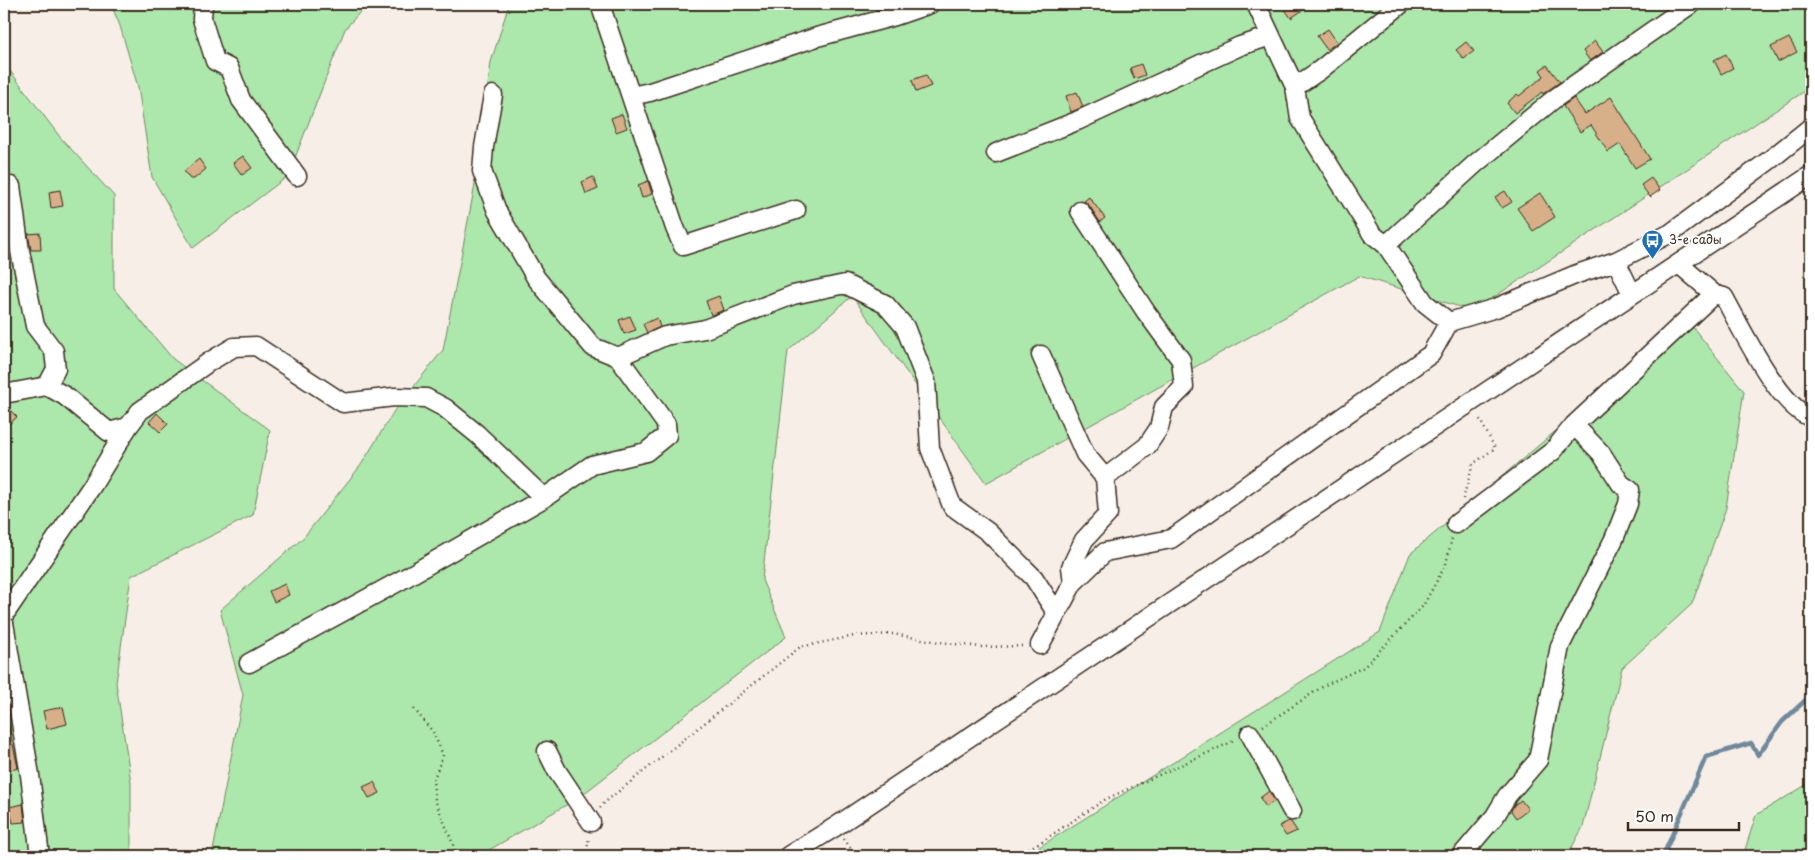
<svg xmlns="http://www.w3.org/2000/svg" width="1815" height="860" font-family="'Playpen Sans',sans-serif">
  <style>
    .green { fill: #ace7ac; stroke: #748865 }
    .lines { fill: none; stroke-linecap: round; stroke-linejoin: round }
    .stream { stroke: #6f889b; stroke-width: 4.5 }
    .building { fill: #d7af88; stroke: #3b2a1e }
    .minor-casing { stroke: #3b2a1e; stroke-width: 21 }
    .path { stroke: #3b2a1e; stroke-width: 2.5; stroke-dasharray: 1 4; stroke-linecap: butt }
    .minor { stroke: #fff; stroke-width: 18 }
    .labels { text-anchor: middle; stroke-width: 4; stroke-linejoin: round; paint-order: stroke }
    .poi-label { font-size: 12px; fill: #3b2a1e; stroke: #fff; text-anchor: start }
  </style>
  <rect width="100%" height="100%" fill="#f7efe7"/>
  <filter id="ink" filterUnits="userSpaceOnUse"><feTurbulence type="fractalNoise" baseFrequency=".02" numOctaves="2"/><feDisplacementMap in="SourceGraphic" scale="10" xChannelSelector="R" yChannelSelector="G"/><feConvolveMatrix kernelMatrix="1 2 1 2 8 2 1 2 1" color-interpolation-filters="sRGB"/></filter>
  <g filter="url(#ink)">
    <!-- green -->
    <path class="green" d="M 111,4 L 367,4 L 345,29 L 288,176 L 193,248 L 152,177 L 138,87 L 120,26 Z
      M 509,4 L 1811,4 L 1811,87 L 1473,311 L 1359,276 L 986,483 L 852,296 L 788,351 L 762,580 L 786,637 L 578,798 L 479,856 L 212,856 L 243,695 L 220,610 L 303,538 L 361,465 L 394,411 L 443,350 L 474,190 L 491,62 Z
      M 4,63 L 60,137 L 114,196 L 114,289 L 173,359 L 270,430 L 253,515 L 131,576 L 116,683 L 131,782 L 131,856 L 4,856 Z
      M 1687,320 L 1744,391 L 1726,508 L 1692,604 L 1622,668 L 1583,827 L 1567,856 L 1025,856 L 1380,632 L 1410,554 Z
      M 1811,782 L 1811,856 L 1743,856 L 1756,815 Z"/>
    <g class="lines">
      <!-- stream -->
      <path class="stream" d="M 1663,856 L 1706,757 L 1751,743 L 1758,755 L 1782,722 L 1811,695"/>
    </g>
    <!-- building -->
    <path class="building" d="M 1281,4 L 1312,4 L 1291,18 Z
      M 1328,29 L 1337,42 L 1327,50 L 1317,36 Z
      M 1789,38 L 1797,52 L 1778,62 L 1771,47 Z
      M 1595,41 L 1603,52 L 1590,61 L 1583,51 Z
      M 1466,42 L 1474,51 L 1464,59 L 1456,50 Z
      M 1726,54 L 1733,68 L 1721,74 L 1714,60 Z
      M 1141,64 L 1145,75 L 1134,79 L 1130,68 Z
      M 1547,65 L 1560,82 L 1543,94 L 1542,92 L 1515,113 L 1507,103 L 1517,94 L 1519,96 L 1544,76 L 1540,70 Z
      M 926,75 L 931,86 L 916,92 L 912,80 Z
      M 1077,92 L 1083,107 L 1071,112 L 1066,96 Z
      M 1611,97 L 1650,159 L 1635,168 L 1620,144 L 1608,152 L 1591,125 L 1580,132 L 1563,106 L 1574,98 L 1585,114 Z
      M 622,114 L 627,128 L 616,132 L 611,118 Z
      M 243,156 L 252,168 L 242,175 L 233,163 Z
      M 199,159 L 206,169 L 194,179 L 190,179 L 184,171 Z
      M 593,177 L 598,189 L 586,194 L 582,182 Z
      M 1651,178 L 1660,190 L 1650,197 L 1641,185 Z
      M 648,181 L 652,194 L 642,198 L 638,185 Z
      M 60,190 L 63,206 L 51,208 L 49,192 Z
      M 1505,191 L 1512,202 L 1502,208 L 1495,197 Z
      M 1540,193 L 1555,217 L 1533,231 L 1517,208 Z
      M 1089,197 L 1105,218 L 1100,222 L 1089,205 L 1084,201 Z
      M 40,233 L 41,250 L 31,250 L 28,234 Z
      M 719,296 L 724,310 L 711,315 L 706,301 Z
      M 630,316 L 636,330 L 624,334 L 619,320 Z
      M 657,318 L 660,327 L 647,333 L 643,324 Z
      M 4,404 L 17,417 L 9,424 L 4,419 Z
      M 157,413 L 168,424 L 160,432 L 149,422 Z
      M 285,584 L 289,595 L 274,602 L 269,591 Z
      M 63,707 L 67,724 L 47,729 L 43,711 Z
      M 4,726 L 9,726 L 18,768 L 4,772 Z
      M 374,782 L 380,793 L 369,798 L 363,787 Z
      M 1269,791 L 1275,801 L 1266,807 L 1260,798 Z
      M 1521,800 L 1528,809 L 1516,818 L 1511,811 L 1514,805 Z
      M 23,804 L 25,822 L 13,823 L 9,807 Z
      M 1289,821 L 1291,822 L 1297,831 L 1286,836 L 1279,826 Z"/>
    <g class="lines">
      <defs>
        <path id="minor" d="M 203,4 L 202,19 L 215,61 L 229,68 L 241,100 L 297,176
          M 600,4 L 675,228 L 683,246 L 796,210
          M 1256,4 L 1295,87 L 1300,118 L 1372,234 L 1386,245 L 1425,303 L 1449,322
          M 1295,87 L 1320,70 L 1401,4
          M 631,96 L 650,92 L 817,37 L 895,16 L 930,4
          M 996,153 L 1077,121 L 1240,46 L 1271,36
          M 11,186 L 20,251 L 35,326 L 54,351 L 56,369 L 47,386
          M 1386,245 L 1475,164 L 1554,99 L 1691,4
          M 1616,261 L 1671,233 L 1771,159 L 1811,127
          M 1679,264 L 1714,294 L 1724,297 C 1740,326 1780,409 1811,417
          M 1041,355 L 1085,454 L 1105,478
          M 618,357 L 665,336 L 705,329 L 793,295 L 845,284 L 885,304 L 905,327 L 926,381 L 930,448 L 952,506 L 988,532 L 1034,578 L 1057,614
          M 4,394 L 47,386 L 65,396 L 109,432 L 128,427
          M 1456,524 L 1553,451 L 1574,425 L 1714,294
          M 1073,583 L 1071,567 L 1084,540 L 1108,514 L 1105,478 L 1147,446 L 1159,428 L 1164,407 L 1184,387 L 1181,360 L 1146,312 L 1080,211
          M 4,615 L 92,486 L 128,427 L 140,411 L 209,362 L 234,347 L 256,346 L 343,403 L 394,397 L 426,398 L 445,408 L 477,434 L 544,498
          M 4,623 L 30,775 L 40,856
          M 1040,645 L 1073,583 L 1105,552 L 1171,539 L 1431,354 L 1449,322 L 1496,308 L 1577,274 L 1616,261 L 1632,294
          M 249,663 L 405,578 L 544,498 L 592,465 L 646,452 L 667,435 L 666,424 L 618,357 L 593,347 L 536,278 L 497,211 L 482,171 L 484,147 L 493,95
          M 1250,734 L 1292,811
          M 547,751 L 557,771 L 591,822
          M 788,856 L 835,827 L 1811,175
          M 1461,856 L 1495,816 L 1507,796 L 1538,760 L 1560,646 L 1614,539 L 1628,504 L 1630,490 L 1621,484 L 1601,453 L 1574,425"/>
      </defs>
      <!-- minor casing -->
      <use href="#minor" class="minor-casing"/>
      <!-- path -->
      <path class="path" d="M 1463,499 L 1473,464 L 1495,448 L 1478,416
        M 414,709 L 433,732 L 443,755 L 433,781 L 435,800 L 458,856
        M 1263,726 L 1325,685 L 1364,667 L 1423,606 L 1446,564 L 1452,538
        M 600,808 L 604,803 L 800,647 L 854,636 L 893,634 L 939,642 L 981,647 L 1025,646
        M 844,839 L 856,856
        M 586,856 L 589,838
        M 1010,856 L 1038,844 L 1106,799 L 1236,740"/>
      <!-- minor -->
      <use href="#minor" class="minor"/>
    </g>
  </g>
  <!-- icons -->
  <defs>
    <symbol id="bus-pin" viewBox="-11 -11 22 30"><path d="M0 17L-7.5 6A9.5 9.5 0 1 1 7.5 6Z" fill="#1f6fb2" stroke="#fff"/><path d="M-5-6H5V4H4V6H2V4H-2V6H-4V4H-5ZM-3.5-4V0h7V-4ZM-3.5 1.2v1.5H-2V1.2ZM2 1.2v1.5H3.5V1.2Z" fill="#fff"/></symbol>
  </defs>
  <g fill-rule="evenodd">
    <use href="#bus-pin" x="1640" y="228" width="25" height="34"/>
  </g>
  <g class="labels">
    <!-- poi labels -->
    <g class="poi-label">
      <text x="1669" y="244">3-е сады</text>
    </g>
  </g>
  <!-- margin -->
  <rect width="1815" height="860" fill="none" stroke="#fff" stroke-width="20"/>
  <rect x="10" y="10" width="1795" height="840" fill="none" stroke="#3b2a1e" stroke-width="2" filter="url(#ink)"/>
  <!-- scale -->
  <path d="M1628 822v8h111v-8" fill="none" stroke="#3b2a1e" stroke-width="2.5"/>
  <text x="1635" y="822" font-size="15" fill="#3b2a1e" stroke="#ffffff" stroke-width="4" paint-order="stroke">50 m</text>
</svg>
